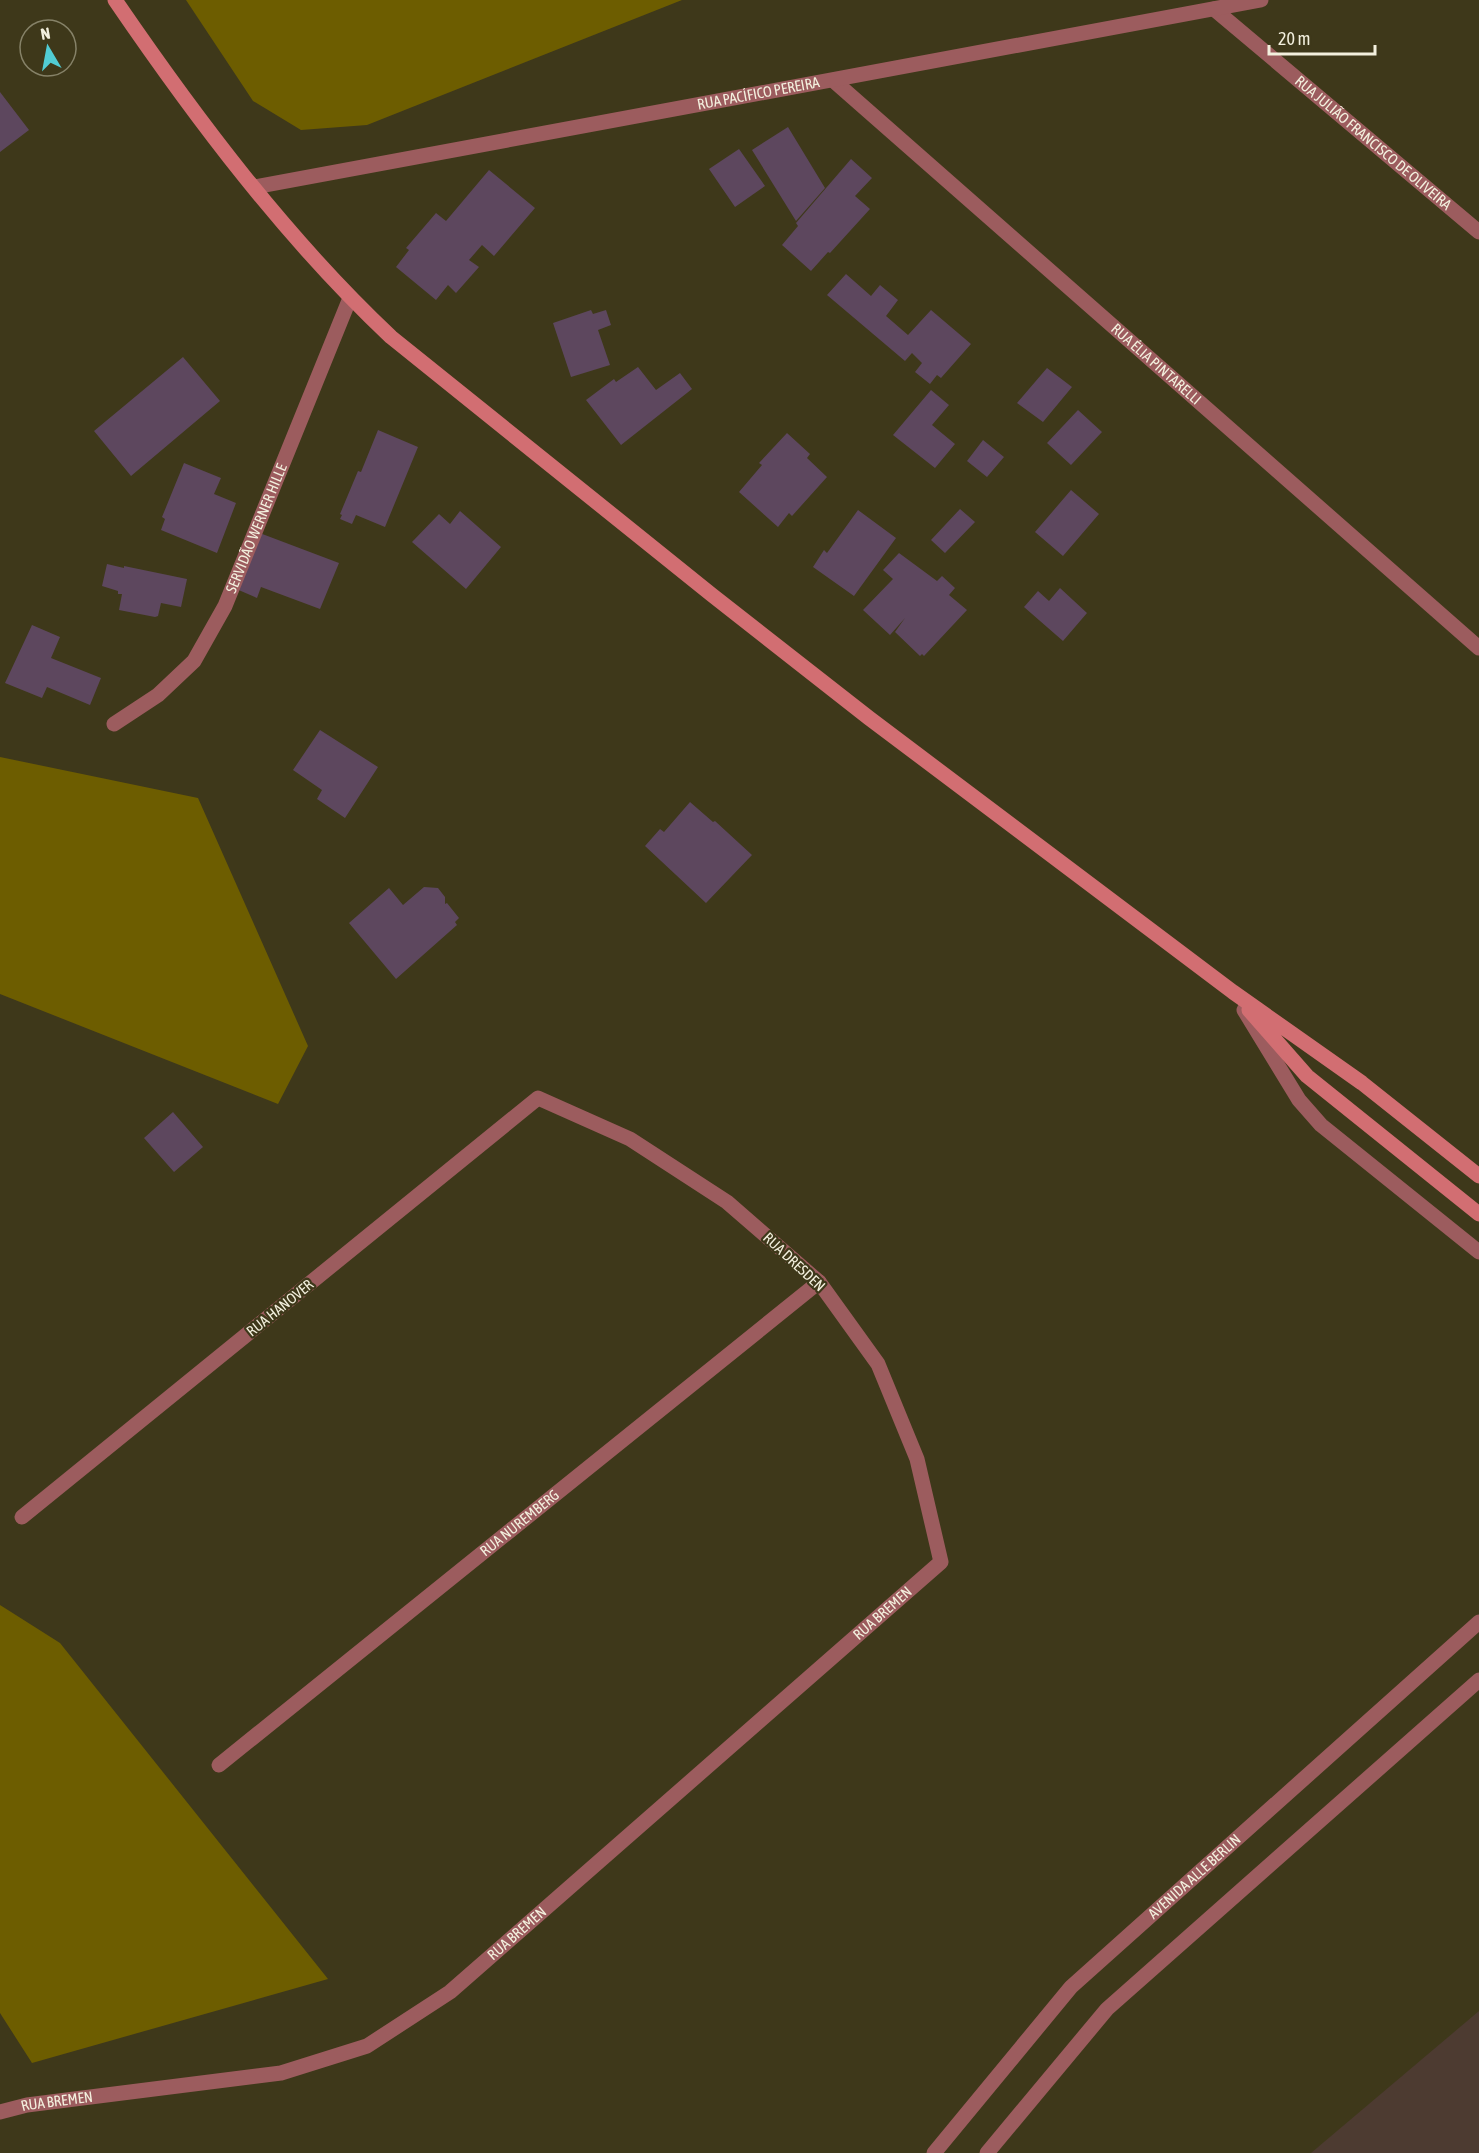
<svg xmlns="http://www.w3.org/2000/svg" width="1479" height="2153" font-family="'Asap Condensed',sans-serif">
  <style>
    .industrial { fill: #4d3b31 }
    .forest { fill: #6d5d00 }
    .building { fill: #5d475e }
    .lines { fill: none; stroke-linecap: round; stroke-linejoin: round }
    .minor { stroke: #9c5c5e; stroke-width: 15 }
    .secondary { stroke: #d26e72; stroke-width: 15 }
    .labels { text-anchor: middle; stroke-width: 4.5; stroke-linejoin: round; paint-order: stroke }
    .street-label { font-size: 15px; fill: #f3f0de; stroke: #3e381a }
  </style>
  <rect width="100%" height="100%" fill="#3e381a"/>
  <!-- industrial -->
  <path class="industrial" d="M 1479,2011 L 1479,2153 L 1311,2153 Z"/>
  <!-- forest -->
  <path class="forest" d="M 186,0 L 682,0 L 367,125 L 301,130 L 253,101 Z
    M 0,757 L 198,798 L 308,1046 L 278,1104 L 0,994 Z
    M 0,1605 L 60,1643 L 328,1979 L 32,2063 L 0,2013 Z"/>
  <!-- building -->
  <path class="building" d="M 0,92 L 29,130 L 0,152 Z
    M 788,127 L 825,188 L 796,221 L 752,150 Z
    M 739,149 L 765,186 L 735,207 L 709,169 Z
    M 851,159 L 872,178 L 855,196 L 870,209 L 830,253 L 828,252 L 811,271 L 782,245 L 798,226 L 796,223 Z
    M 489,170 L 535,208 L 494,256 L 482,245 L 469,260 L 479,267 L 456,293 L 448,285 L 436,300 L 396,267 L 409,250 L 406,248 L 436,213 L 446,221 Z
    M 846,274 L 871,296 L 880,285 L 898,300 L 886,316 L 908,335 L 931,310 L 971,344 L 941,378 L 937,375 L 930,384 L 915,372 L 922,363 L 912,353 L 905,361 L 827,295 Z
    M 591,310 L 593,314 L 606,310 L 611,325 L 598,330 L 610,365 L 571,377 L 553,323 Z
    M 183,357 L 220,401 L 131,476 L 94,431 Z
    M 638,367 L 656,390 L 680,373 L 692,389 L 621,445 L 586,400 L 614,379 L 616,382 Z
    M 1047,368 L 1072,387 L 1043,422 L 1017,403 Z
    M 931,390 L 949,405 L 932,425 L 955,444 L 935,468 L 893,435 Z
    M 1078,410 L 1102,432 L 1071,465 L 1047,443 Z
    M 378,430 L 418,447 L 385,527 L 356,515 L 352,524 L 340,519 L 342,515 L 340,514 L 358,471 L 361,472 Z
    M 787,433 L 810,454 L 807,458 L 827,477 L 792,516 L 789,513 L 778,527 L 739,492 L 762,465 L 759,463 Z
    M 983,440 L 1004,457 L 987,477 L 967,461 Z
    M 184,463 L 221,478 L 214,494 L 236,503 L 217,553 L 161,530 L 165,519 L 162,517 Z
    M 1071,490 L 1099,514 L 1063,556 L 1035,532 Z
    M 960,509 L 975,522 L 945,553 L 931,540 Z
    M 858,510 L 896,538 L 854,596 L 813,567 L 824,550 L 827,553 Z
    M 460,511 L 501,547 L 466,589 L 412,542 L 439,514 L 450,524 Z
    M 257,532 L 339,563 L 320,609 L 261,587 L 257,598 L 234,588 Z
    M 899,553 L 937,581 L 942,576 L 955,588 L 949,595 L 967,610 L 924,656 L 922,654 L 920,656 L 895,632 L 905,618 L 890,635 L 863,610 L 893,579 L 883,570 Z
    M 107,564 L 124,568 L 124,566 L 187,579 L 181,607 L 161,603 L 158,616 L 155,617 L 119,610 L 122,594 L 118,594 L 118,591 L 102,586 Z
    M 1060,588 L 1087,613 L 1063,641 L 1024,607 L 1038,591 L 1049,601 Z
    M 32,625 L 60,637 L 51,658 L 101,678 L 90,705 L 47,687 L 42,698 L 5,683 Z
    M 320,730 L 378,767 L 345,818 L 317,799 L 322,790 L 293,770 Z
    M 690,802 L 713,822 L 715,821 L 752,855 L 706,903 L 645,846 L 660,829 L 664,832 Z
    M 424,887 L 438,888 L 445,897 L 445,904 L 447,903 L 459,918 L 455,922 L 457,925 L 396,979 L 349,923 L 389,888 L 403,905 Z
    M 173,1112 L 203,1147 L 174,1172 L 144,1138 Z"/>
  <g class="lines">
    <!-- minor -->
    <g class="minor">
      <path id="s1" d="M 1214,9 L 1479,232"/>
      <path id="s2" d="M 834,81 L 1479,648"/>
      <path id="s3" d="M 255,187 L 1261,0"/>
      <path id="s4" d="M 114,724 L 158,695 L 194,661 L 225,606 L 350,298"/>
      <path d="M 1244,1010 L 1299,1100 L 1321,1125 L 1479,1252"/>
      <path id="s5" d="M 219,1765 L 819,1282"/>
      <path id="s6" d="M 0,2112 L 27,2105 L 281,2073 L 367,2046 L 450,1992 L 941,1562 L 917,1459 L 878,1364 L 819,1282 L 727,1202 L 630,1139 L 538,1098 L 22,1517"/>
      <path id="s7" d="M 934,2153 L 1071,1987 L 1479,1622"/>
      <path d="M 987,2153 L 1107,2009 L 1479,1680"/>
    </g>
    <!-- secondary -->
    <path class="secondary" d="M 115,0 C 197,120 286,238 391,337 L 712,595 L 869,718 L 1233,992 L 1362,1083 L 1479,1176
      M 1249,1010 L 1307,1076 L 1479,1214"/>
  </g>
  <g class="labels">
    <!-- street labels -->
    <g class="street-label">
      <text dy="5" stroke="none"><textPath href="#s3" startOffset="512">RUA PACÍFICO PEREIRA</textPath></text>
      <text dy="5" stroke="none"><textPath href="#s1" startOffset="208">RUA JULIÃO FRANCISCO DE OLIVEIRA</textPath></text>
      <text dy="5" stroke="none"><textPath href="#s2" startOffset="429">RUA ÉLIA PINTARELLI</textPath></text>
      <text dy="5" stroke="none"><textPath href="#s4" startOffset="249">SERVIDÃO WERNER HILLE</textPath></text>
      <text transform="translate(794 1262) rotate(43)" y="5">RUA DRESDEN</text>
      <text transform="translate(280 1308) rotate(-39)" y="5">RUA HANOVER</text>
      <text dy="5" stroke="none"><textPath href="#s5" startOffset="386">RUA NUREMBERG</textPath></text>
      <text dy="5" stroke="none"><textPath href="#s6" startOffset="1048">RUA BREMEN</textPath></text>
      <text dy="5" stroke="none"><textPath href="#s7" startOffset="381">AVENIDA ALLE BERLIN</textPath></text>
      <text dy="5" stroke="none"><textPath href="#s6" startOffset="562">RUA BREMEN</textPath></text>
      <text dy="5" stroke="none"><textPath href="#s6" startOffset="58">RUA BREMEN</textPath></text>
    </g>
  </g>
  <!-- north arrow -->
  <g transform="translate(48 48) rotate(350)"><circle r="28" fill="#3e381a" stroke="#868268" stroke-width="1.5"/>
  <path d="M0-4.5L10 22L0 15L-10 22Z" fill="#51ccd4"/>
  <text y="-9" font-size="16" font-weight="bold" text-anchor="middle" fill="#f3f0de">N</text>
  </g>
  <!-- scale -->
  <path d="M1269 45v9h106v-9" fill="none" stroke="#f3f0de" stroke-width="3"/>
  <text x="1278" y="45" font-size="18" fill="#f3f0de" stroke="#3e381a" stroke-width="4.5" paint-order="stroke">20 m</text>
</svg>
